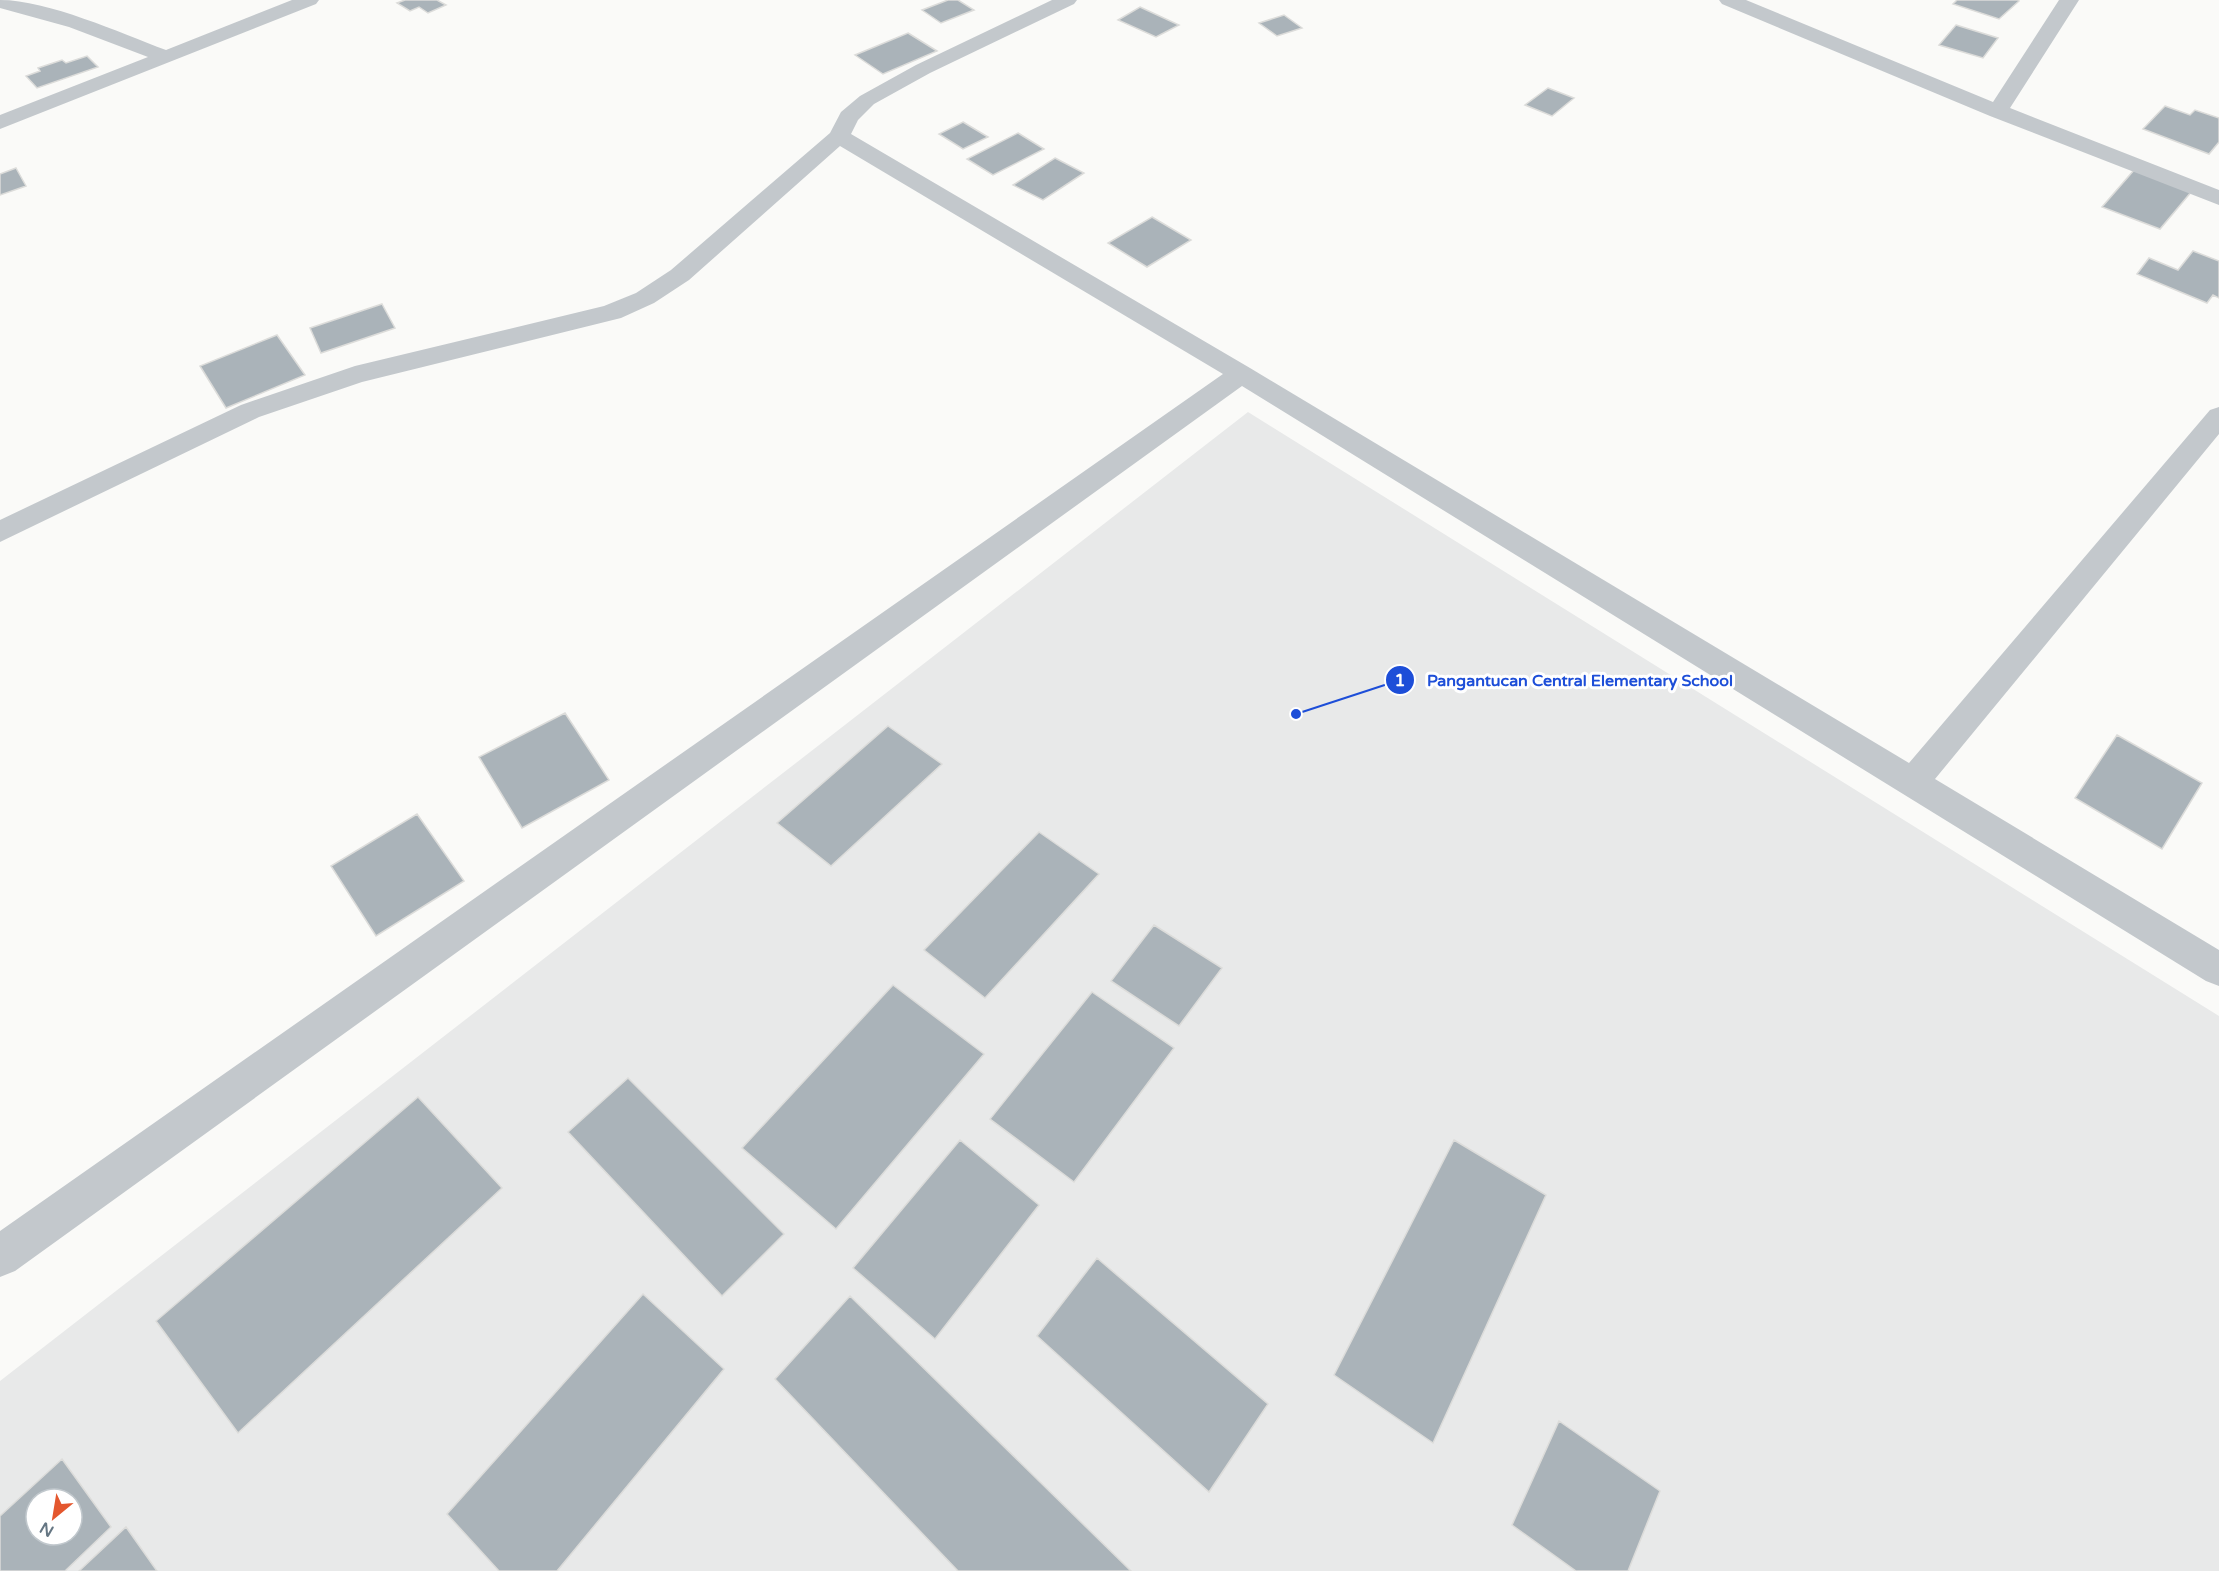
<svg xmlns="http://www.w3.org/2000/svg" width="2219" height="1571" font-family="'Varela Round',sans-serif">
  <style>
    .built { fill: #e8e9e9; fill-rule: evenodd }
    .building { fill: #aab3b9; stroke: #dcdcda; stroke-width: 1.5; fill-rule: evenodd }
    .lines { fill: none; stroke-linecap: round; stroke-linejoin: round }
    .street { fill: #c3c8cc; fill-rule: evenodd }
    .leader { fill: none; stroke: #1d4ed8; stroke-width: 2 }
    .callout-dot { fill: #1d4ed8; stroke: #fff; stroke-width: 2 }
    .mark-label { font-size: 18px; text-anchor: middle; font-weight: bold; fill: #fff }
    .callout-label { font-size: 16px; text-anchor: middle; font-weight: bold; fill: #1d4ed8; stroke: #fff; stroke-width: 6; stroke-linejoin: round; paint-order: stroke }
  </style>
  <rect width="100%" height="100%" fill="#fafaf8"/>
  <!-- built -->
  <path class="built" d="M 1248,412 L 2219,1016 L 2219,1571 L 0,1571 L 0,1381 ZM 36,1499 L 72,1499 L 72,1535 L 36,1535 Z"/>
  <!-- building -->
  <path class="building" d="M 405,0 L 437,0 L 446,5 L 428,13 L 419,7 L 410,11 L 397,3 Z
    M 948,0 L 958,0 L 974,10 L 941,23 L 922,10 Z
    M 1957,0 L 2018,0 L 2019,1 L 1999,19 L 1953,4 Z
    M 1140,7 L 1179,25 L 1156,37 L 1118,20 Z
    M 1284,15 L 1302,28 L 1277,36 L 1259,23 Z
    M 1956,25 L 1998,38 L 1983,58 L 1939,45 Z
    M 908,33 L 937,51 L 883,74 L 855,55 Z
    M 87,56 L 98,67 L 37,88 L 26,76 L 40,71 L 38,68 L 62,60 L 66,63 Z
    M 1548,88 L 1574,98 L 1552,116 L 1525,105 Z
    M 2165,106 L 2190,115 L 2195,110 L 2219,118 L 2219,142 L 2209,154 L 2143,129 Z
    M 963,122 L 988,137 L 963,149 L 939,134 Z
    M 1018,133 L 1044,149 L 993,175 L 967,159 Z
    M 1055,158 L 1084,173 L 1043,200 L 1013,185 Z
    M 16,168 L 26,186 L 0,195 L 0,174 Z
    M 2135,169 L 2192,191 L 2160,229 L 2102,207 Z
    M 1152,217 L 1191,240 L 1147,267 L 1108,243 Z
    M 2193,251 L 2219,261 L 2219,298 L 2213,295 L 2207,303 L 2137,274 L 2149,258 L 2178,270 Z
    M 382,304 L 395,328 L 321,353 L 310,328 Z
    M 277,335 L 305,375 L 226,408 L 200,366 Z
    M 565,713 L 609,780 L 522,828 L 479,757 Z
    M 888,726 L 942,764 L 831,866 L 777,823 Z
    M 2117,735 L 2202,783 L 2162,849 L 2075,798 Z
    M 417,814 L 464,881 L 376,936 L 331,866 Z
    M 1039,832 L 1099,874 L 985,998 L 924,950 Z
    M 1154,925 L 1222,968 L 1179,1026 L 1111,981 Z
    M 893,985 L 984,1054 L 836,1229 L 742,1148 Z
    M 1092,992 L 1174,1048 L 1074,1182 L 990,1119 Z
    M 628,1078 L 784,1234 L 722,1296 L 568,1132 Z
    M 418,1097 L 502,1188 L 238,1433 L 156,1321 Z
    M 960,1140 L 1039,1205 L 935,1339 L 853,1268 Z
    M 1454,1140 L 1546,1195 L 1433,1443 L 1334,1375 Z
    M 1097,1258 L 1268,1404 L 1209,1492 L 1037,1336 Z
    M 643,1294 L 724,1369 L 557,1571 L 499,1571 L 447,1514 Z
    M 850,1296 L 1131,1571 L 958,1571 L 775,1379 Z
    M 1559,1421 L 1660,1491 L 1628,1571 L 1576,1571 L 1512,1525 Z
    M 62,1459 L 111,1527 L 65,1571 L 0,1571 L 0,1516 ZM 36,1499 L 72,1499 L 72,1535 L 36,1535 Z
    M 126,1527 L 157,1571 L 79,1571 Z"/>
  <g class="lines">
    <!-- street -->
    <path class="street" d="M 0,0 C 48,0 120,33 166,50 L 292,0 L 319,0 L 316,4 L 0,129 L 0,115 L 148,57 L 69,27 L 0,8 Z
      M 1052,0 L 1077,0 L 1074,4 L 930,73 L 874,104 L 858,120 L 851,134 L 1250,368 L 1909,763 L 2210,410 L 2219,407 L 2219,434 L 1935,779 L 2219,950 L 2219,986 L 2206,981 L 1242,386 L 15,1271 L 0,1277 L 0,1231 L 1223,374 L 840,146 L 689,280 L 654,303 L 621,318 L 362,382 L 259,417 L 0,542 L 0,520 L 241,405 L 355,366 L 604,306 L 636,293 L 671,270 L 830,133 L 841,112 L 860,96 L 916,65 Z
      M 1719,0 L 1746,0 L 1993,102 L 2059,0 L 2079,0 L 2010,108 L 2219,190 L 2219,205 L 1990,116 L 1722,4 Z"/>
  </g>
  <!-- callouts -->
  <path class="leader" d="M1296 714L1400 680"/>
  <g class="callout-dot">
    <circle cx="1296" cy="714" r="6"/>
    <circle cx="1400" cy="680" r="15"/>
  </g>
  <g class="mark-label">
    <text x="1400" y="686">1</text>
  </g>
  <g class="callout-label">
    <text x="1580" y="686">Pangantucan Central Elementary School</text>
  </g>
  <!-- north arrow -->
  <g transform="translate(54 1517) rotate(210)"><circle r="28" fill="#ffffff" stroke="#c1c8cd" stroke-width="1.5"/>
  <path d="M0-4.5L10 22L0 15L-10 22Z" fill="#e4572e"/>
  <text y="-9" font-size="16" font-weight="bold" text-anchor="middle" fill="#657683">N</text>
  </g>
</svg>
